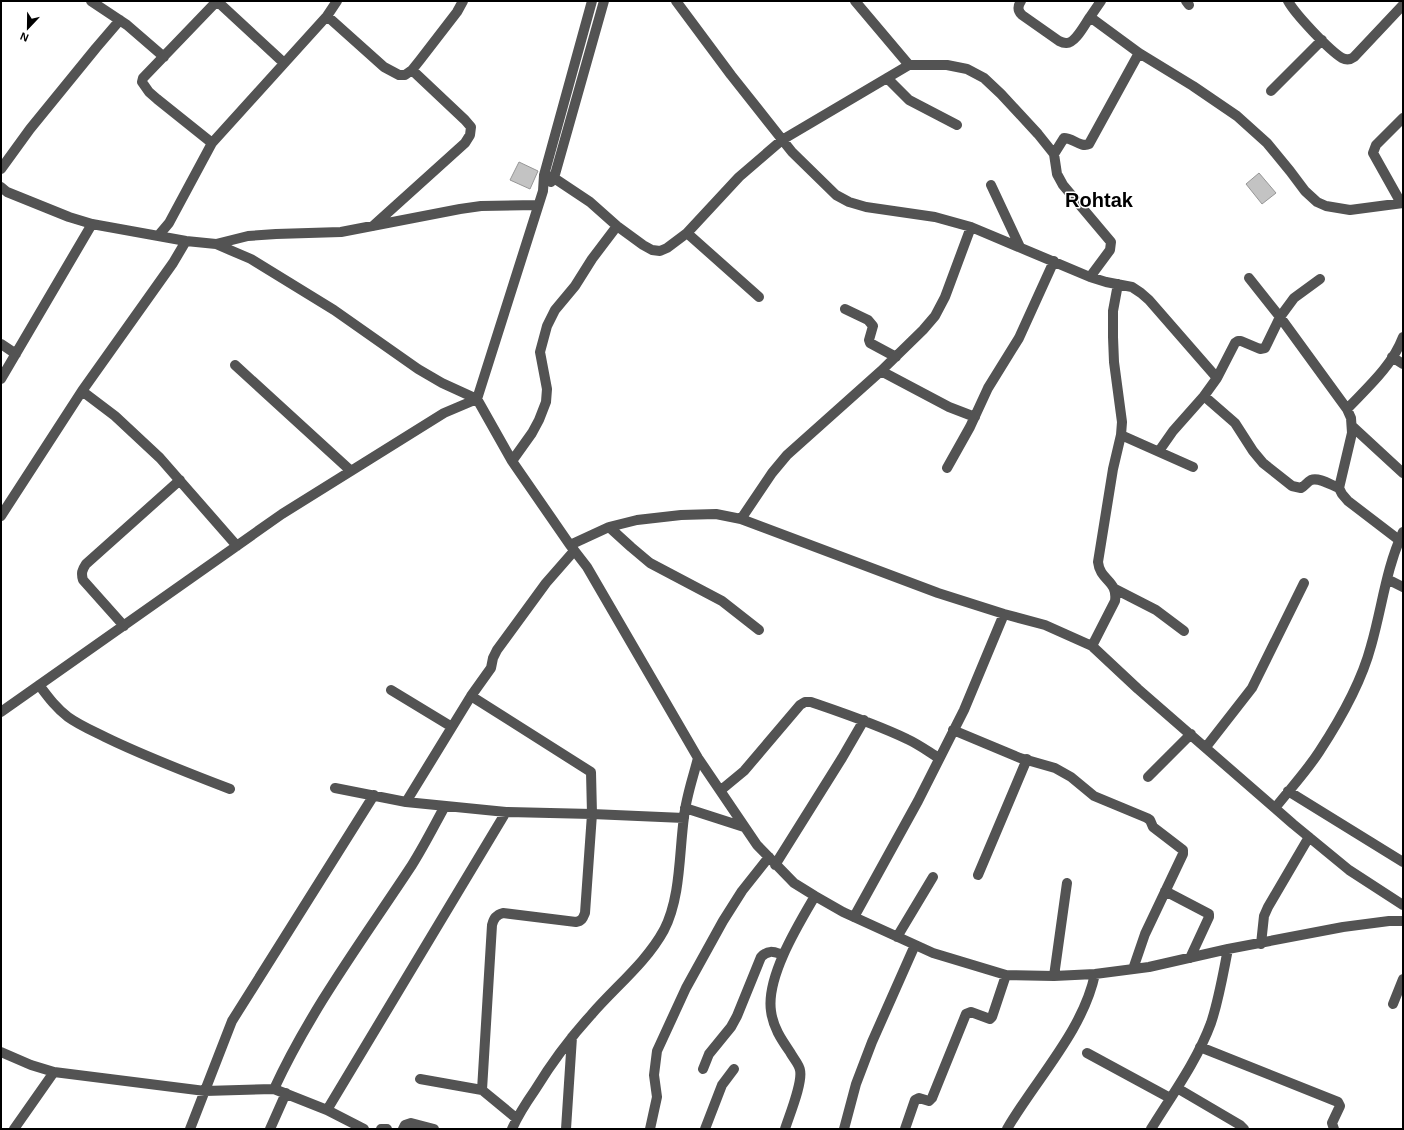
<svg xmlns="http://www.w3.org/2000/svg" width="1404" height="1130" font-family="Arial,sans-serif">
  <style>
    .building { fill: #c3c3c3; stroke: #979797 }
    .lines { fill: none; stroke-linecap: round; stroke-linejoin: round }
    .minor { stroke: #535353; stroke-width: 10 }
    .labels { text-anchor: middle; stroke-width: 3; stroke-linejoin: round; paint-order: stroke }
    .town-label { font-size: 20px; font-weight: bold; fill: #000; stroke: #fff }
  </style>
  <rect width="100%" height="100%" fill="#fff"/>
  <!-- building -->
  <path class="building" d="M 519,162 L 538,171 L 530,189 L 510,180 Z
    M 1259,173 L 1276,193 L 1262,204 L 1246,184 Z"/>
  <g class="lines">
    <!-- minor -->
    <path class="minor" d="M 91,1 L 127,25 L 164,57
      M 217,1 L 284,63
      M 676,1 L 731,75 L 792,152 L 836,195 L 849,202 L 866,207 L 935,217 L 971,227 L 1090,277 L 1106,282 L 1132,287 L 1141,293 L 1149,300 L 1217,378
      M 855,1 L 909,65 L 947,65 L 967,69 L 984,78 L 1001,94 L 1038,134 L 1054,154 L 1057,174 L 1063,185 L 1111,242 L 1110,250 L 1090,277
      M 1021,1 C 1017,7 1018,11 1022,15 L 1059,41 C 1061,42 1063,43 1066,43 C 1075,44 1085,24 1090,17
      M 1101,1 L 1090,17 L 1139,53 L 1193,86 L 1237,116 L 1267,143 L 1290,171 L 1305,191 L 1317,202 L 1326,206 L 1350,210 L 1403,203
      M 1186,1 L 1189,5
      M 1288,1 C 1295,14 1329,50 1342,58 C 1346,60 1350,60 1354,57 L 1403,5
      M 327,16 L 384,67 L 399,75 L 405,75 L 412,70 L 420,60 L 457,12 L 463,1
      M 887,78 L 909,100 L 957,125
      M 1271,91 L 1322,40
      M 212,143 L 157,99 L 149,92 L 142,82 L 143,78 L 217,1
      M 1054,154 L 1064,138 C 1073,138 1081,148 1089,144 L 1139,53
      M 1,169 L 30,129 L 96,48 L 120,20
      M 544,175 L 554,178 L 590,202 L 617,226 L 643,245 L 652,250 L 660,251 L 667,248 L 687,233 L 739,177 L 782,140 L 909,65
      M 551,182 L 554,178 L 604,1
      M 991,185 L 1020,247
      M 1,187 L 7,192 L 69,217 L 92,224 L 186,241 L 216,244 L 251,259 L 334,310 L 418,369 L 442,383 L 477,399 L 512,461 L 570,545 L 587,567 L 698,758 L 757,845 L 794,883 L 815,896 L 843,912 L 933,953 L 1006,975 L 1054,976 L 1095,974 L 1149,967 L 1228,949 L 1343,927 L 1389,921 L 1403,921
      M 1401,203 L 1373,153 L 1376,145 L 1403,118
      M 373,226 L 465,143 L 470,135 L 471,127 L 465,120 L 412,70
      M 687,233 L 759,297
      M 158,236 L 169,223 L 212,143 L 327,16 L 337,1
      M 216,244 L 248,236 L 276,234 L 341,232 L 460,209 L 481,206 L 538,205
      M 1249,278 L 1280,317 L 1347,409
      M 845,309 L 868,320 L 873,326 L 869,340 L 870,343 L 896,357
      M 1,344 L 16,354
      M 1392,357 L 1403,364
      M 235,365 L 351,471
      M 881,371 L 949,407 L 975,417
      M 1,379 L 92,224
      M 82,391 L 115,416 L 160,458 L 237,546
      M 1204,396 L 1235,423 L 1253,451 L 1263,463 L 1292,486 L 1301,488 C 1305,486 1307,482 1311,480 C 1319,477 1331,485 1339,488
      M 1353,427 L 1403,473
      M 1121,435 L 1193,467
      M 1159,451 L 1173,431 L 1204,396 L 1217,378 L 1235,343 L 1238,341 L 1241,341 L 1260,349 L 1265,348 L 1280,317 L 1294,298 L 1320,279
      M 512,461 L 532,433 L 539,420 L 546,402 L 547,389 L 540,352 L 547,326 L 555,310 L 575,286 L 592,259 L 617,226
      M 947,468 L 970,427 L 988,388 L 1019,338 L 1054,261
      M 1,516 L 82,391 L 173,263 L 186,241
      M 741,519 L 772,473 L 787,455 L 881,371 L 923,330 L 935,316 L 945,297 L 971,227
      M 609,527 L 631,547 L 650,563 L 722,601 L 759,630
      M 1399,540 L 1348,501 L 1342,494 L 1339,488 L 1352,433 L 1351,418 L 1347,409 C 1368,387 1392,366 1403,337
      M 570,545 L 609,527 L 637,520 L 681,515 L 716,514 L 741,519 L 938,593 L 1004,614 L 1045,625 L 1092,646 L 1138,689 L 1293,824 L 1349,870 L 1403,905
      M 1387,579 L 1403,587
      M 1115,589 L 1156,610 L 1184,631
      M 124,626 L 83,580 C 81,573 82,570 86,564 L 180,480
      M 1092,646 L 1115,601 C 1118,580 1100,581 1098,562 L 1113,469 L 1121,435 L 1122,422 L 1114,362 L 1113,337 L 1113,311 L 1118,284
      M 39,685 C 48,697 56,708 68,717 C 79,725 93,731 105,737 C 146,757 188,773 230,789
      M 391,690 L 452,727
      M 471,696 L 591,772 L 592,814 L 585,913 C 583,918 582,921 576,922 L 503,913 C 496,915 494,918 492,925 L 482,1090
      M 1,712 L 282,514 L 444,413 L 477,399 L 543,191 L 544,175 L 592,1
      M 953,730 L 1020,758 L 1055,768 L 1071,777 L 1094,796 L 1147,818 L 1150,820 L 1153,827 L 1183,850 L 1183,854 L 1145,934 L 1133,969
      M 1206,747 L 1252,688 L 1304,583
      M 1148,777 L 1191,734
      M 335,788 L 406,802 L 506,812 L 592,814 L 684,818
      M 721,790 L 744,771 L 800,705 L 805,702 L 811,702 C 843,713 876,724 907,739 C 918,744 929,752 939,758
      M 1288,791 L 1403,862
      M 406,802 L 471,696 L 491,668 L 493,658 L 497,650 L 546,583 L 574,551
      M 685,808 L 744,827
      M 1275,808 C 1290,789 1306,772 1319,752 C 1340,720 1361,684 1371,646 C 1382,608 1386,568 1403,532
      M 775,865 L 842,758 L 864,720
      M 978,875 L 1027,759
      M 1165,891 L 1209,914 L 1209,917 L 1190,958
      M 854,917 L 918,801 L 964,710 L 1004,614
      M 897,937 L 933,877
      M 1261,944 L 1264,916 L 1268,907 L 1309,837
      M 1054,976 L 1067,883
      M 1393,1004 L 1403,979
      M 1200,1047 L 1338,1102 L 1340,1106 L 1332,1123 L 1334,1129
      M 1,1052 L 31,1065 L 54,1072 L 205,1091 L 274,1089 L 327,1110 L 364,1129
      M 1087,1053 L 1170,1098
      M 703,1069 L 709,1054 L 731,1027 L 737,1016 L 761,957 C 769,949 774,952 783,955
      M 420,1079 L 482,1090 L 516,1118
      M 1177,1088 L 1240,1125 L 1244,1129
      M 274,1089 C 311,1009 364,938 412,865 C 424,846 434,826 445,806
      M 327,1110 L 506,812
      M 14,1129 L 54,1072
      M 190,1129 L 232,1021 L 374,795
      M 270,1129 L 286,1093
      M 381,1129 L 387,1129
      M 403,1129 L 405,1125 L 411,1123 L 434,1129
      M 512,1129 C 518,1115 526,1103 535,1090 C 551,1064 570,1038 591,1015 C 615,987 646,963 664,930 C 681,897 679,853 684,817 C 686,797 693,778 698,758
      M 566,1129 L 572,1037
      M 650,1129 L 657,1097 L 654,1075 L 657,1051 L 686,988 L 723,921 L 742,891 L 769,857
      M 705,1129 L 722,1085 L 734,1069
      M 785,1129 C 789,1116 803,1083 800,1070 C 799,1064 793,1058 790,1052 C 781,1039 773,1027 771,1011 C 766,977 798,925 815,896
      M 844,1129 L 856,1084 L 872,1042 L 915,945
      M 905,1129 L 915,1100 L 919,1098 L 929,1101 L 932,1098 L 966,1014 L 971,1012 L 990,1019 L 992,1017 L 1006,975
      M 1007,1129 C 1036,1079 1083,1031 1095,974
      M 1151,1129 C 1172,1095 1197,1061 1211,1023 C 1219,999 1223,974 1228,949"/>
  </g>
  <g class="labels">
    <!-- town labels -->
    <g class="town-label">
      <text x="1099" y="207">Rohtak</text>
    </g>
  </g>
  <!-- border -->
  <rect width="1404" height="1130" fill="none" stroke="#000000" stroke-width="4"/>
  <!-- north arrow -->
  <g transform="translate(28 28) rotate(202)" stroke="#ffffff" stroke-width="3" paint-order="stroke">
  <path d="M0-3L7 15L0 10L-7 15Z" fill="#000000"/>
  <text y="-6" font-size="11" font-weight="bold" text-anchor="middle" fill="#000000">N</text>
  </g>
</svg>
